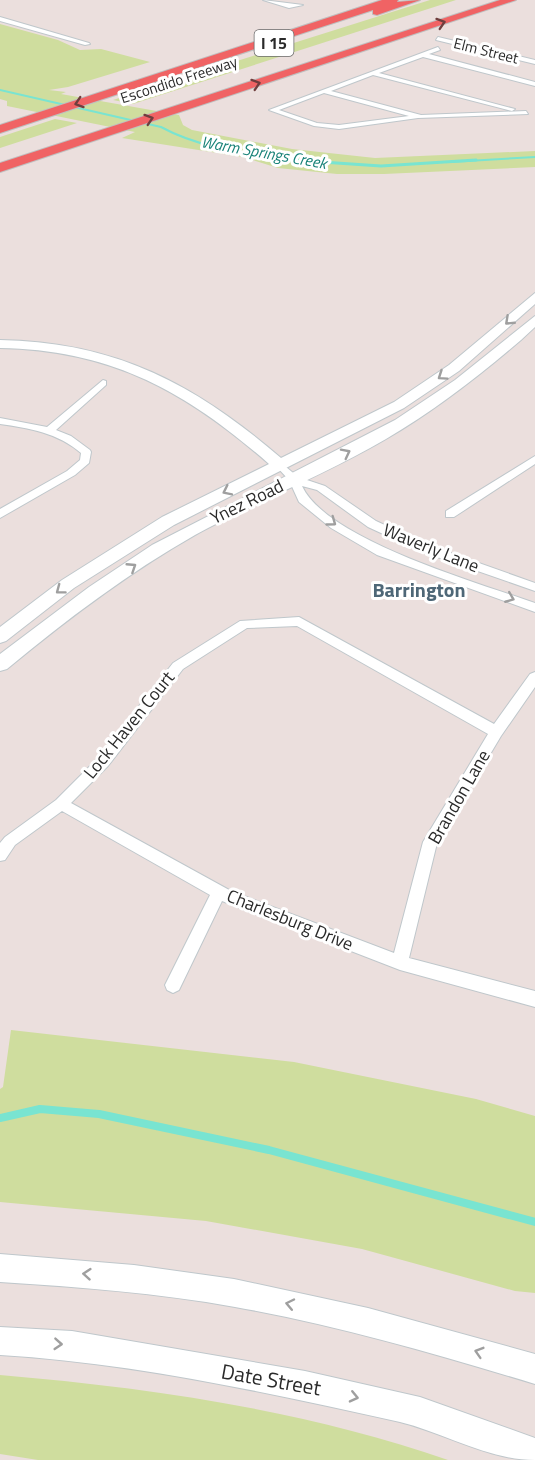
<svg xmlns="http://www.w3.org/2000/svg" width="535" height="1460" font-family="'Titillium Web',sans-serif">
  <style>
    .green { fill: #cfdd9e }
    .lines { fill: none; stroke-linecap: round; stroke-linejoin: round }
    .stream-far2 { stroke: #79e4d1; stroke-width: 2 }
    .stream-far1 { stroke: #79e4d1; stroke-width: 3 }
    .stream { stroke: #79e4d1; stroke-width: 8 }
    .street-casing { stroke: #bfc7cb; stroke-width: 2 }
    .secondary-casing { stroke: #bfc7cb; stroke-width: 2 }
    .highway-casing { stroke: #bfbfbf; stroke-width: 2 }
    .street { fill: #fff; fill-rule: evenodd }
    .secondary { fill: #fff; fill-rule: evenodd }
    .highway { fill: #f06364; fill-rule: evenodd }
    .oneway { stroke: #6f3e3e }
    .oneway2 { stroke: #9f9f9f }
    .labels { text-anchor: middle; stroke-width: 6; stroke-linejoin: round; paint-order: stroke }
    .far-street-label { font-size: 15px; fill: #2a2a2a; stroke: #fff }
    .shield { fill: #fff; stroke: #6a6a6a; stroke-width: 1.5 }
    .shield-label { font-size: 16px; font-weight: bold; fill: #2a2a2a }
    .far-water-label { font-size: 16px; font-style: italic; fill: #188278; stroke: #fff }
    .street-label { font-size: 18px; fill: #2a2a2a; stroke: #fff }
    .neighbourhood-label { font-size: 20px; font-weight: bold; fill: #4e6777; stroke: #fff }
    .near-street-label { font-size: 21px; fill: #2a2a2a; stroke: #fff }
  </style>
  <rect width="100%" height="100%" fill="#ebdfdd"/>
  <!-- green -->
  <path class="green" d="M 430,0 L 456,0 L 133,104 L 113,100 Z
    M 0,24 L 58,40 L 80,50 L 101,49 L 150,62 L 68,87 L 49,90 L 66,92 L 61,94 L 179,115 L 183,125 L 192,130 L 292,149 L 375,158 L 535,151 L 535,167 L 384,174 L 337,174 L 278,168 L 243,157 L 122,138 L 135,132 L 7,106 L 7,101 L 0,99 Z
    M 55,119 L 77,123 L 0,148 L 0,137 Z
    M 11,1030 L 294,1062 L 476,1099 L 535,1116 L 535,1293 L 515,1291 L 362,1249 L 206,1221 L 0,1202 L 0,1089 L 3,1087 Z
    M 0,1375 C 152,1388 304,1410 448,1460 L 38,1460 L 0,1454 Z"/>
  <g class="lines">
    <!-- stream-far2 -->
    <path class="stream-far2" d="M 0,90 L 161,127 C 203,150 254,154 301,162
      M 450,162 L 535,157"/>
    <!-- stream-far1 -->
    <path class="stream-far1" d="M 292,160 L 381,166 L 476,160"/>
    <!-- stream -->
    <path class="stream" d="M 0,1118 L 40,1109 L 99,1114 L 269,1150 L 535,1222"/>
    <defs>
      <path id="street" d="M 263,0 L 303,5 L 289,8 Z
        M 0,17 L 89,43 L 90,44 L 85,45 L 0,21 Z
        M 438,37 L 535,60 L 535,64 L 436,40 Z
        M 438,47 L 440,50 L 429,54 L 535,82 L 535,86 L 423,57 L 379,73 L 515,109 L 512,111 L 373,75 L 331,91 L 421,115 L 526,111 L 528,114 L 418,118 L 339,129 L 314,126 L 269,110 ZM 324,93 L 409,116 L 339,125 L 317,123 L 279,110 Z
        M 103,380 L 106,381 L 106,385 L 56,430 L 71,436 L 90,450 L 91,452 L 89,463 L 75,475 L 0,518 L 0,509 L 67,471 L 80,460 L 81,453 C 58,433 29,428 0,424 L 0,418 L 47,427 Z
        M 535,456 L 535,464 L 454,517 L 446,517 L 446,511 Z
        M 280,462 L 298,477 L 325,486 L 376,521 L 428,545 L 535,583 L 535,591 L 420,551 L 368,527 L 317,490 L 302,486 C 327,540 479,583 535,603 L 535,612 L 377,555 L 331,528 L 299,502 L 289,480 L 275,465 Z
        M 299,617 L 494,724 L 530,674 L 535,672 L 535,687 L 501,736 L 437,843 L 409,958 L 535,991 L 535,1007 L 400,970 L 222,901 L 179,990 L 173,993 L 167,990 L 165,985 L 210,895 L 62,811 L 15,845 L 5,860 L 0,861 L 0,843 L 5,837 L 56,800 L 98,758 L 173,663 L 240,621 ZM 297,626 L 488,734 L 423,842 L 394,953 L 231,891 L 71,803 L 108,766 L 183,669 L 247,628 Z"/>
      <path id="secondary" d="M 535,293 L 535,304 L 459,371 L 404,408 L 174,525 L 74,588 L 6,641 L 0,643 L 0,627 L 62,580 L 162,517 L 269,464 C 187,392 112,350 0,348 L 0,340 C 116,342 195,384 281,458 L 394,402 L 449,365 Z
        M 535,316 L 535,327 L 521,340 C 479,376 434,411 386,439 C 325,475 257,501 195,535 C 128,573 66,620 7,669 L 0,671 L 0,654 L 89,587 L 152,545 L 395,420 L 455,380 Z
        M 0,1254 L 134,1265 L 234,1279 L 368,1308 L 535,1354 L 535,1384 C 436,1354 337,1325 235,1307 C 158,1293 79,1287 0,1282 Z
        M 0,1327 L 72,1331 L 305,1371 L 420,1397 L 535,1438 L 535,1460 C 488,1460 445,1433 400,1422 C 269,1393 134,1363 0,1355 Z"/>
      <path id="highway" d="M 382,0 L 398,0 L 397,2 L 420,0 L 377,15 L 373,14 L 373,10 L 0,133 L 0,125 Z
        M 500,0 L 516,0 L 0,172 L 0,163 Z"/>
    </defs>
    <!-- street casing -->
    <use href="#street" class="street-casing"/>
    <!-- secondary casing -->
    <use href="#secondary" class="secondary-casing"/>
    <!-- highway casing -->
    <use href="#highway" class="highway-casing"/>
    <!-- street -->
    <use href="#street" class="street"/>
    <!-- secondary -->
    <use href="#secondary" class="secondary"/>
    <!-- highway -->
    <use href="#highway" class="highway"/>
  </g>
  <!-- one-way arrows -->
  <defs><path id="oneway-chevron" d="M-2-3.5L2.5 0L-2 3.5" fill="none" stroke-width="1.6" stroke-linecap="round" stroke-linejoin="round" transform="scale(1.5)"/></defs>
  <g class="oneway">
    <use href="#oneway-chevron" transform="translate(441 23) rotate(-18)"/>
    <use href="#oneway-chevron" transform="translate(256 84) rotate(-18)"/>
    <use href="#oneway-chevron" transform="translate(79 103) rotate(162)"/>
    <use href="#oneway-chevron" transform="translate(149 119) rotate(-18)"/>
  </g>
  <g class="oneway2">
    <use href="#oneway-chevron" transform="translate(509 321) rotate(137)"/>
    <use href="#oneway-chevron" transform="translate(442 376) rotate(146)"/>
    <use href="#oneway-chevron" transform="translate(346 453) rotate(-27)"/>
    <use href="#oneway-chevron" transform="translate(227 491) rotate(154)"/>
    <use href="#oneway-chevron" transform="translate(332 522) rotate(36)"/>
    <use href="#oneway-chevron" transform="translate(132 567) rotate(-33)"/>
    <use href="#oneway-chevron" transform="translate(60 590) rotate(143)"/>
    <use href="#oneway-chevron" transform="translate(510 598) rotate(22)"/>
    <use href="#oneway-chevron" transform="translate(87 1274) rotate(-175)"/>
    <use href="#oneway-chevron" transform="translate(290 1304) rotate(-168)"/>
    <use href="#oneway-chevron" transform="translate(58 1344) rotate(4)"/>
    <use href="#oneway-chevron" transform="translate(479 1352) rotate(-163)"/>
    <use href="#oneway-chevron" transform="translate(354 1397) rotate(13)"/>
  </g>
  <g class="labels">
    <!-- far-street labels -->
    <g class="far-street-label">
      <text transform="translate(486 51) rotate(14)" y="5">Elm Street</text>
      <text transform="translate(179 80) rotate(-18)" y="5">Escondido Freeway</text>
    </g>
    <!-- shield labels -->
    <rect class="shield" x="254.5" y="30" width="39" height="26" rx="4.5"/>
    <g class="shield-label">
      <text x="274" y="49">I 15</text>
    </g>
    <!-- far-water labels -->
    <g class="far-water-label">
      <text transform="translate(264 152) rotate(10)" y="6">Warm Springs Creek</text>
    </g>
    <!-- street labels -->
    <g class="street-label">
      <text transform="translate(247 502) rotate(-26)" y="6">Ynez Road</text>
      <text transform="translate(431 548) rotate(22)" y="6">Waverly Lane</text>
      <text transform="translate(129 725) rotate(-51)" y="6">Lock Haven Court</text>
      <text transform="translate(459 797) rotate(-60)" y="6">Brandon Lane</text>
      <text transform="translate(290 920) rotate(22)" y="6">Charlesburg Drive</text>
    </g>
    <!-- neighbourhood labels -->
    <g class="neighbourhood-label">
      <text x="419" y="597">Barrington</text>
    </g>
    <!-- near-street labels -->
    <g class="near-street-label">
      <text transform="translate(271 1380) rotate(10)" y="7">Date Street</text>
    </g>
  </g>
</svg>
